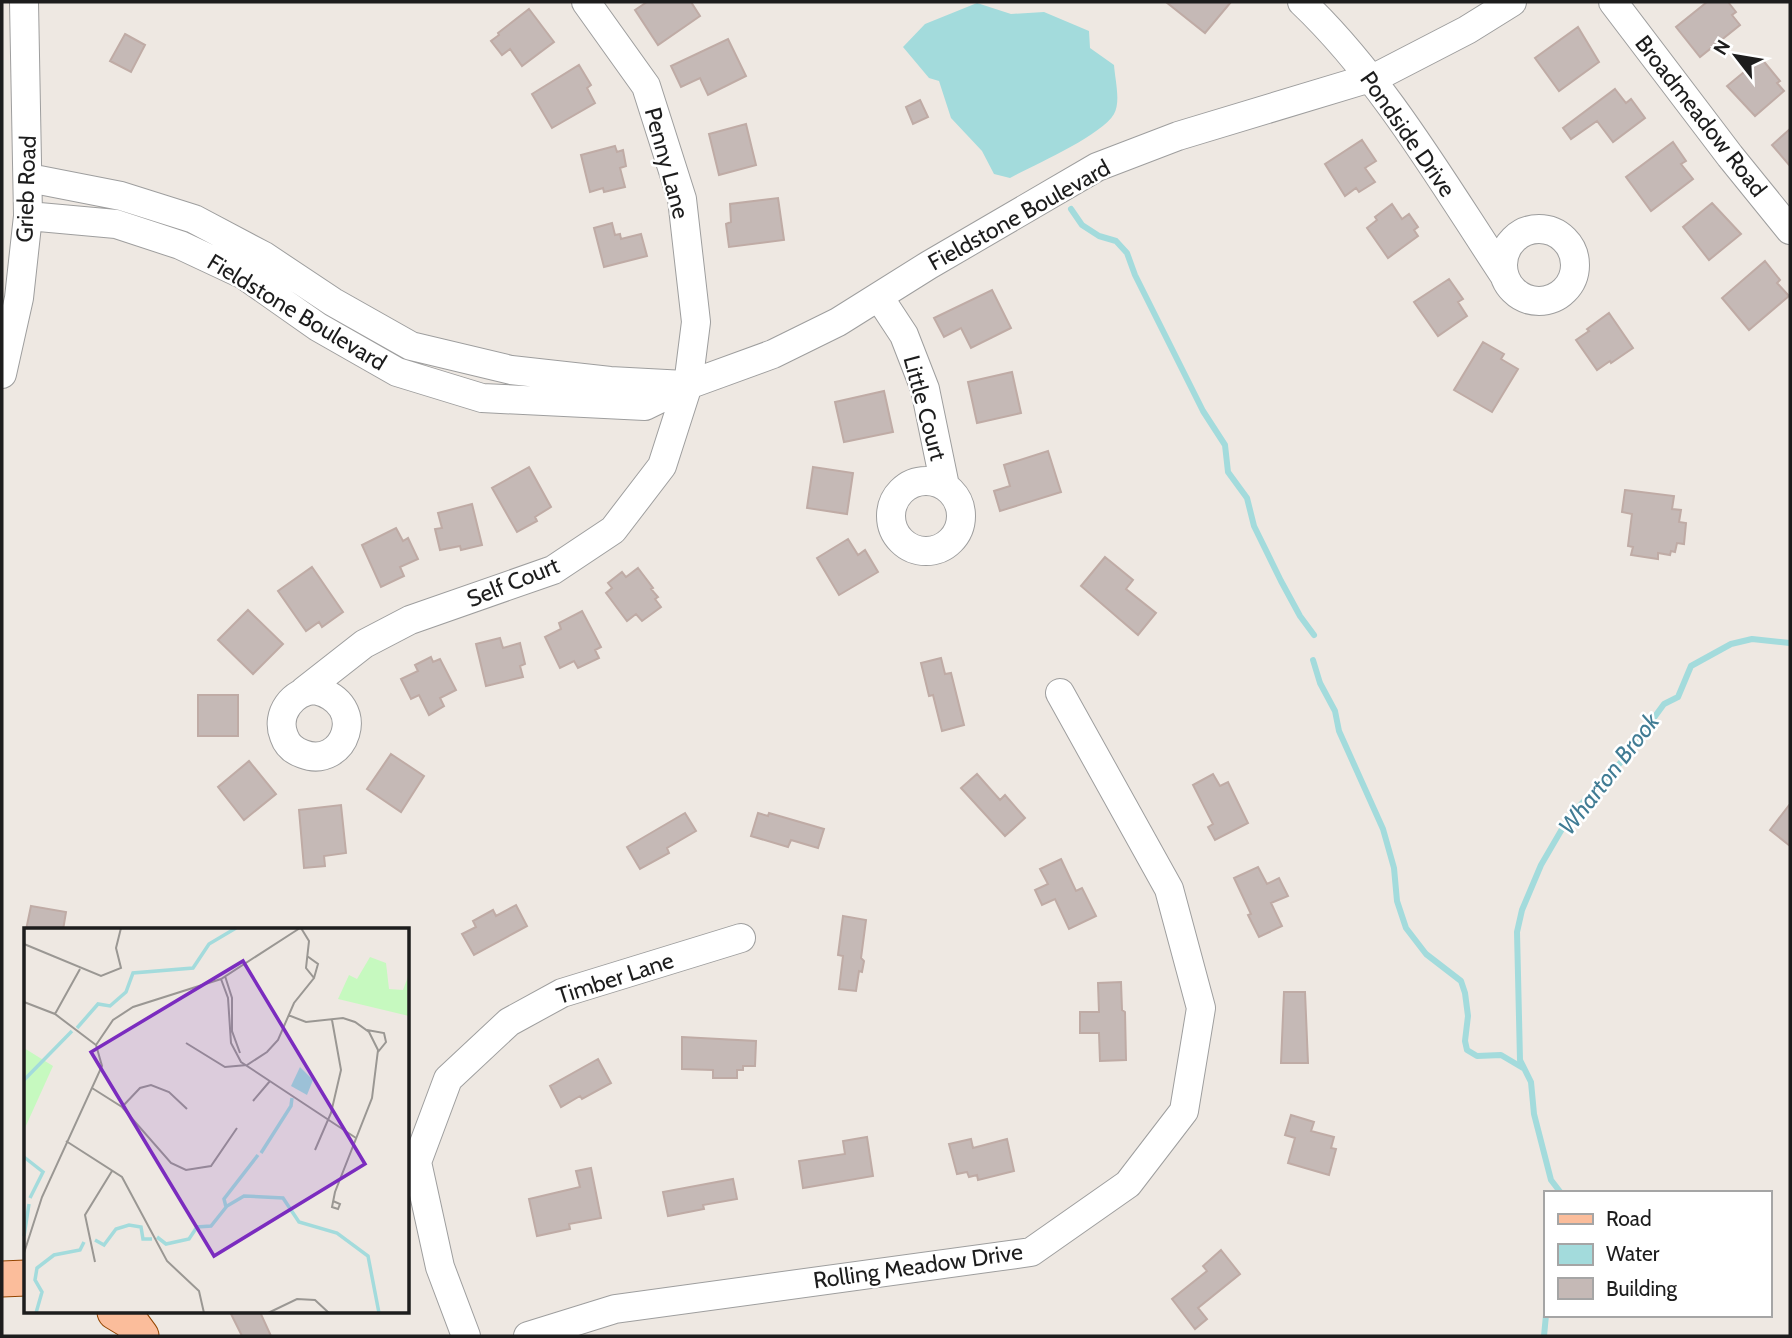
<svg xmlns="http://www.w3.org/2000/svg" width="1792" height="1338" font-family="Cabin,sans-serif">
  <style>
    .water { fill: #a3dbdc }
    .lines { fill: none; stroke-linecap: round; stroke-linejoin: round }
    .stream { stroke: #a3dbdc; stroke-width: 6 }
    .building { fill: #c5b9b6; stroke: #bfaba5; stroke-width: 2 }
    .minor-casing { stroke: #9e9e9e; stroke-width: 30 }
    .major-casing { stroke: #944501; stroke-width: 37 }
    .minor { stroke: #fff; stroke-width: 28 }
    .major { stroke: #fbbd9b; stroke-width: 35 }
    .labels { text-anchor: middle; stroke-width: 5; stroke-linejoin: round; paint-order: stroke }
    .street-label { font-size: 23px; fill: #1d1d1d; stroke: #fff }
    .water-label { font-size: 24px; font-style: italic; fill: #417c94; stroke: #fff }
    .inset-river { fill: none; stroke: #a3dbdc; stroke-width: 3.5 }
    .inset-road { fill: none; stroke: #9a9793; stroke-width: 2 }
    .view { fill: #7b2cbf; fill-opacity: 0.15; stroke: #7b2cbf; stroke-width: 3.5 }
    .inset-edge { fill: none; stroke: #1d1d1d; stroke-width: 3.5 }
  </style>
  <rect width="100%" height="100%" fill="#eee8e2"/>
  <!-- water -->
  <path class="water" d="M 977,3 L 1011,14 L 1044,12 L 1089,31 L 1090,48 L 1114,65 C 1115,79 1121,102 1114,114 C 1101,136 1034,165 1010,178 L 994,174 L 982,151 L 951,118 L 939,81 L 929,78 L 903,47 L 925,24 Z"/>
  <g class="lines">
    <!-- stream -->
    <path class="stream" d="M 1071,209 L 1082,225 L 1099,236 L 1116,241 L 1127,253 L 1135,275 L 1203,411 L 1225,445 L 1228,472 L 1247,498 L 1254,526 L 1281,581 L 1300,616 L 1314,635
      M 1313,660 L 1320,683 L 1335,711 L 1339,731 L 1383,829 L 1394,868 L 1397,901 L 1406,928 L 1426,954 L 1461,981 L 1465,993 L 1468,1016 L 1465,1041 L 1467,1050 L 1477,1056 L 1501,1055 L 1523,1068
      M 1561,1193 L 1551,1180 L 1534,1114 L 1531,1082 L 1520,1060 L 1517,932 L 1522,910 L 1541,865 L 1569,817 L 1623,760 L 1664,704 L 1678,697 L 1691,666 L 1731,644 L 1752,639 L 1790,643
      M 1544,1336 L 1546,1315"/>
  </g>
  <!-- building -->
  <path class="building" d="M 647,2 L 691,2 L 700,16 L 658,45 L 635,10 Z
    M 1166,2 L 1231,2 L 1205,33 Z
    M 1707,2 L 1728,2 L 1736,12 L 1732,15 L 1740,25 L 1700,57 L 1676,27 Z
    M 529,9 L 554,42 L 522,66 L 510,49 L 502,55 L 491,41 L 499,35 L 498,33 Z
    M 1578,27 L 1599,62 L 1559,91 L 1535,58 Z
    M 125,34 L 145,45 L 131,72 L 110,61 Z
    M 728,39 L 746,76 L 708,95 L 700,78 L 681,87 L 671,66 Z
    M 1761,58 L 1780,81 L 1777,83 L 1784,91 L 1755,116 L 1727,86 Z
    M 579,65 L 591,85 L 587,88 L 595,103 L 552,128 L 532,94 Z
    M 1615,89 L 1626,103 L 1631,99 L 1645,118 L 1613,142 L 1597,121 L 1571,139 L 1563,128 Z
    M 920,100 L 928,117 L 913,124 L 906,107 Z
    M 746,124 L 756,165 L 719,175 L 709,134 Z
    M 1790,129 L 1790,166 L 1772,145 Z
    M 1362,140 L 1376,161 L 1365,168 L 1375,182 L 1359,192 L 1356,188 L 1345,196 L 1325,164 Z
    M 1673,142 L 1686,161 L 1681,164 L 1693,179 L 1651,211 L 1626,177 Z
    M 615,146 L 617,152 L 623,150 L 626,166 L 620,168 L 625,187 L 604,192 L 603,188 L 590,192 L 581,155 Z
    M 778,198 L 784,240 L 729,247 L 726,224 L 731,222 L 730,204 Z
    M 1712,203 L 1741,234 L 1709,260 L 1683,227 Z
    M 1392,204 L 1402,219 L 1409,214 L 1418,227 L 1414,230 L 1418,236 L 1388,258 L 1367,228 L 1377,220 L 1375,217 Z
    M 612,223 L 615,235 L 620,234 L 621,239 L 641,234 L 647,256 L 604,267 L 594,228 Z
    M 1765,261 L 1780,280 L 1777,283 L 1789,296 L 1749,330 L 1722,298 Z
    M 1449,279 L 1463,299 L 1458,302 L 1467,316 L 1438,336 L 1414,302 Z
    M 992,290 L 1011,328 L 971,348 L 961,328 L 944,337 L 934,318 Z
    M 1609,313 L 1633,348 L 1611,363 L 1610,361 L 1597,370 L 1576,340 L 1589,331 L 1587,329 Z
    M 1483,342 L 1504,354 L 1501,359 L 1518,369 L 1492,412 L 1454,390 Z
    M 1012,372 L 1021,413 L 977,423 L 968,382 Z
    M 884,391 L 893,432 L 844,442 L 835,402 Z
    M 1048,451 L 1061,492 L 1000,511 L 994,491 L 1010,486 L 1004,465 Z
    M 529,467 L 551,507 L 535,517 L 537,521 L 517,532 L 492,488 Z
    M 813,467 L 853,473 L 847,514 L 807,508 Z
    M 1625,490 L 1674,496 L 1672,509 L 1681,510 L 1679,522 L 1686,523 L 1684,544 L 1677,543 L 1675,552 L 1671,551 L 1670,555 L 1658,553 L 1658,559 L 1631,555 L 1633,547 L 1628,546 L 1632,514 L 1622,512 Z
    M 472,504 L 482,545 L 461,550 L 460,546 L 440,550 L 435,529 L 442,528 L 438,513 Z
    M 396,528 L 403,541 L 408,538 L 418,559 L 400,567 L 404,576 L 381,587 L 362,545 Z
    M 848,539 L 858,555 L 865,550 L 878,572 L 839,595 L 817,558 Z
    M 1105,557 L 1133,580 L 1126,589 L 1156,613 L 1138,635 L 1081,586 Z
    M 312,567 L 343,612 L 322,627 L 319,622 L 306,631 L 278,591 Z
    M 638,568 L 653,588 L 651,589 L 658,597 L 655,599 L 661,607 L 642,621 L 636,614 L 627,621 L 606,593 L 612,588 L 608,583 L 622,572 L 626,577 Z
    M 248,610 L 283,644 L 253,674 L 218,640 Z
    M 582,611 L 601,647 L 595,650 L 599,658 L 578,668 L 574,661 L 560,668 L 545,637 L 561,629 L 559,623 Z
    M 500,638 L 503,648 L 520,643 L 525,664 L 520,666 L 523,677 L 486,686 L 476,644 Z
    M 431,657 L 433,662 L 440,659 L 456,690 L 440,698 L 444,706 L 429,715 L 419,695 L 411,699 L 401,679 L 418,671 L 415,665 Z
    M 941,658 L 945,674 L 951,673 L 964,725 L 942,731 L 933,695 L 929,696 L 921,663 Z
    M 198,695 L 238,695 L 238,736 L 198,736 Z
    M 391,754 L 424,776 L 401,812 L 367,789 Z
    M 249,761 L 276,794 L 244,820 L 218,787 Z
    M 977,774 L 1000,800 L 1005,795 L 1025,818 L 1005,836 L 961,788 Z
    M 1213,774 L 1220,786 L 1228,782 L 1248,823 L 1215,840 L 1208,827 L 1213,824 L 1193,785 Z
    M 1790,804 L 1790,846 L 1770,830 Z
    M 341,805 L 346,853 L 324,856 L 325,866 L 304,868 L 299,810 Z
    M 685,813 L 696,831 L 667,848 L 669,853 L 640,869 L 627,847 Z
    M 758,813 L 768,816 L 769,813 L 824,829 L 818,848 L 791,840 L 788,847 L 751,836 Z
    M 1061,859 L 1076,891 L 1082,888 L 1096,916 L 1069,929 L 1055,899 L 1042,905 L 1035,890 L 1048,884 L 1040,869 Z
    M 1258,867 L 1267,884 L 1279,878 L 1288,896 L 1271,903 L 1282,926 L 1259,937 L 1248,915 L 1251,914 L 1234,878 Z
    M 516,905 L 527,926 L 474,955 L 462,934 L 476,927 L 473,921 L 493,910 L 496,916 Z
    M 31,906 L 66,912 L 63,930 L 26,930 Z
    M 843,916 L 866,920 L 861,958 L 864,961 L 862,972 L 859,971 L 856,991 L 839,989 L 843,956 L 838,955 Z
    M 1121,982 L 1122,1010 L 1125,1012 L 1126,1060 L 1100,1061 L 1099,1033 L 1080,1033 L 1080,1012 L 1099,1012 L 1098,983 Z
    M 1284,992 L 1305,992 L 1308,1063 L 1281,1063 Z
    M 682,1037 L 756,1041 L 755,1066 L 743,1066 L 743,1070 L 737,1070 L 737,1078 L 713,1078 L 713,1070 L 682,1069 Z
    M 598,1059 L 611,1083 L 582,1099 L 580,1096 L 561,1107 L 550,1086 Z
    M 1291,1115 L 1314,1122 L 1311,1131 L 1334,1137 L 1331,1148 L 1336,1149 L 1329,1175 L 1288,1163 L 1295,1138 L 1285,1135 Z
    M 867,1137 L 873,1176 L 803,1188 L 799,1161 L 845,1154 L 843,1141 Z
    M 971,1139 L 973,1148 L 1007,1139 L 1014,1171 L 978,1180 L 977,1175 L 969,1177 L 967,1172 L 957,1174 L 949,1144 Z
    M 591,1168 L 601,1218 L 569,1224 L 570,1229 L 537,1236 L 529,1199 L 580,1187 L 576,1171 Z
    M 733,1179 L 737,1199 L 703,1205 L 704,1209 L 668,1216 L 663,1192 Z
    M 1221,1250 L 1240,1274 L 1198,1308 L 1207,1319 L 1195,1329 L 1172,1299 L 1207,1271 L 1203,1266 Z
    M 230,1312 L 260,1312 L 271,1336 L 242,1336 Z"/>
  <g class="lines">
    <defs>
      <path id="minor" d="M 1302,2 C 1382,78 1443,183 1504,275
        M 1613,2 L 1730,156 L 1790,230
        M 29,178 L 121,196 L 194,219 L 264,256 L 333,302 L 411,346 L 511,370 L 610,381 L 685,385
        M 28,216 L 116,224 L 180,245 L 244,275 L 318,327 L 397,372 L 482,398 L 645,406 L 688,385 L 773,354 L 838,322 L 929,265 L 1097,167 L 1178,136 L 1380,75 L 1467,30 L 1512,2
        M1503 265a36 36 0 1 1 72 0a36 36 0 1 1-72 0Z
        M 879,297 L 904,335 L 925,389 L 945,486
        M 2,374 L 19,298 L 28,216 L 24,2
        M891 516a35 35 0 1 1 70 0a35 35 0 1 1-70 0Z
        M 315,690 C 371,704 344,770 303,754 C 294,751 287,745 284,736 C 275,714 293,691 315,690 Z
        M 304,691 L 364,644 L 410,620 L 553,570 L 613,530 L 662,466 L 688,385 L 696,322 L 682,199 L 646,86 L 586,2
        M 466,1336 L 440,1267 L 417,1162 L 448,1079 L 509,1022 L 562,993 L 741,938
        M 528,1336 L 615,1309 L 1031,1252 L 1128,1184 L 1184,1111 L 1201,1008 L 1169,889 L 1060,693"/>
      <path id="major" d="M 2,1279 L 26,1278
        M 115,1312 L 130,1321 L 141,1336"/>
    </defs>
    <!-- minor casing -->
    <use href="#minor" class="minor-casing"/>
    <!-- major casing -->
    <use href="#major" class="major-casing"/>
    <!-- minor -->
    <use href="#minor" class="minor"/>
    <!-- major -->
    <use href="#major" class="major"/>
  </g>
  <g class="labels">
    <!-- street labels -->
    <g class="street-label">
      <text transform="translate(1701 116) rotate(52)" y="8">Broadmeadow Road</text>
      <text transform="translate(1408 134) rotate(55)" y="8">Pondside Drive</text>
      <text transform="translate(667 163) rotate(75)" y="8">Penny Lane</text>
      <text transform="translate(26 189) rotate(-88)" y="8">Grieb Road</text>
      <text transform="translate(1019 215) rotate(-29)" y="8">Fieldstone Boulevard</text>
      <text transform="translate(297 312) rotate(31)" y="8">Fieldstone Boulevard</text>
      <text transform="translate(925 408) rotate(75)" y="8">Little Court</text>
      <text transform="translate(513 582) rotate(-22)" y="8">Self Court</text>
      <text transform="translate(615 978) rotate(-18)" y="8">Timber Lane</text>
      <text transform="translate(918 1266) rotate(-8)" y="8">Rolling Meadow Drive</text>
    </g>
    <!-- water labels -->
    <g class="water-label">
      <text transform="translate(1609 774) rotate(-52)" y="8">Wharton Brook</text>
    </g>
  </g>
  <!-- overview -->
  <g transform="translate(24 928)">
    <rect width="385" height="385" fill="#eee8e2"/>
    <path d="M 346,29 L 362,35 L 365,61 L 379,62 L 385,46 L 385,88 L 314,71 L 325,47 L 333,51 ZM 0,120 L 29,138 L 0,202 Z" fill="#c6f9bf"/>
    <path d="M 276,139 L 289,152 L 283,167 L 267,158 Z" fill="#a3dbdc"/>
    <path class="inset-river" d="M 53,100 L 74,76 L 86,78 L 102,64 L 109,45 L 169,40 L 185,16 L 212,0M 0,152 L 48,103M 237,225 L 267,178 L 268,170M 0,229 L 19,244 L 6,270M 202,279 L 200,271 L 234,227M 0,308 L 5,276M 133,309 L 142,316 L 165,311 L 173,299 L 187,298 L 203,278 L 220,268 L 259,270 L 275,294 L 313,305 L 344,328 L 355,385M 71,312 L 80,317 L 92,301 L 105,297 L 117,299 L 119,311 L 128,311M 12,385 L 18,364 L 11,352 L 13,340 L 30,327 L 56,322 L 60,314"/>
    <path class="inset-road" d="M 0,16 L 77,48 L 97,40 L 92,20 L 97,0M 283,28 L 294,36 L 290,50M 201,48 L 208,70 L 208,103 L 216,125M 197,51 L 204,70 L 207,115 L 217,134 L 332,210M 0,74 L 31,86 L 72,117 L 78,138 L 18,269 L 0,325M 31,86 L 56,41M 264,87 L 282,94 L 319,90 L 331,94 L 345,104 L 354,122 L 348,170 L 311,264 L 308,279 L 314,281 L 316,276 L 309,273M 343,102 L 360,105 L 362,114 L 354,124M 162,115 L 201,139 L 223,137 L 243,124 L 254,112 L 270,75 L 290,50 L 282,40 L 285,13 L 277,0M 72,117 L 89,92 L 109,79 L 197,51 L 276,0M 68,160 L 98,179 L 147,235 L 162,242 L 187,238 L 213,200M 229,173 L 246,153M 98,179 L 116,160 L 127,157 L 145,164 L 163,181M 42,213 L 98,249 L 143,333 L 175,363 L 180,385M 291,222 L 307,185 L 317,142 L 308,92M 71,334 L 61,287 L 88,243M 244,385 L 273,371 L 291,372 L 305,385"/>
    <path class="view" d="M 219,33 L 341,236 L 190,328 L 67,124 Z"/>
    <rect width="385" height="385" class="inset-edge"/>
  </g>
  <!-- border -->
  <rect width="1792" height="1338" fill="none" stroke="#1d1d1d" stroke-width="7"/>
  <!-- legend -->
  <rect x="1544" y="1191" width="228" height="126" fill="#ffffff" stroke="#a5a5a5" stroke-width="2"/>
  <rect x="1558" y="1214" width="35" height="10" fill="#fbbd9b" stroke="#a5a5a5" stroke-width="2"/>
  <text x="1606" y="1226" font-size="21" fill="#1d1d1d">Road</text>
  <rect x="1558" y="1244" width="35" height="21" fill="#a3dbdc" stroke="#a5a5a5" stroke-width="2"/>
  <text x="1606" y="1261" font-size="21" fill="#1d1d1d">Water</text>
  <rect x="1558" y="1278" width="35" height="21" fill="#c5b9b6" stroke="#a5a5a5" stroke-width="2"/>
  <text x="1606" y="1296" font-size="21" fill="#1d1d1d">Building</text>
  <!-- north arrow -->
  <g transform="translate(1736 56) rotate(301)" stroke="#ffffff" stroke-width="5" paint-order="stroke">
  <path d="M0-5L12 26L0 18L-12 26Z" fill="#1d1d1d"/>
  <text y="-10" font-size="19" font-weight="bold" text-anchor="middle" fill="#1d1d1d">N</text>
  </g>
</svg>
